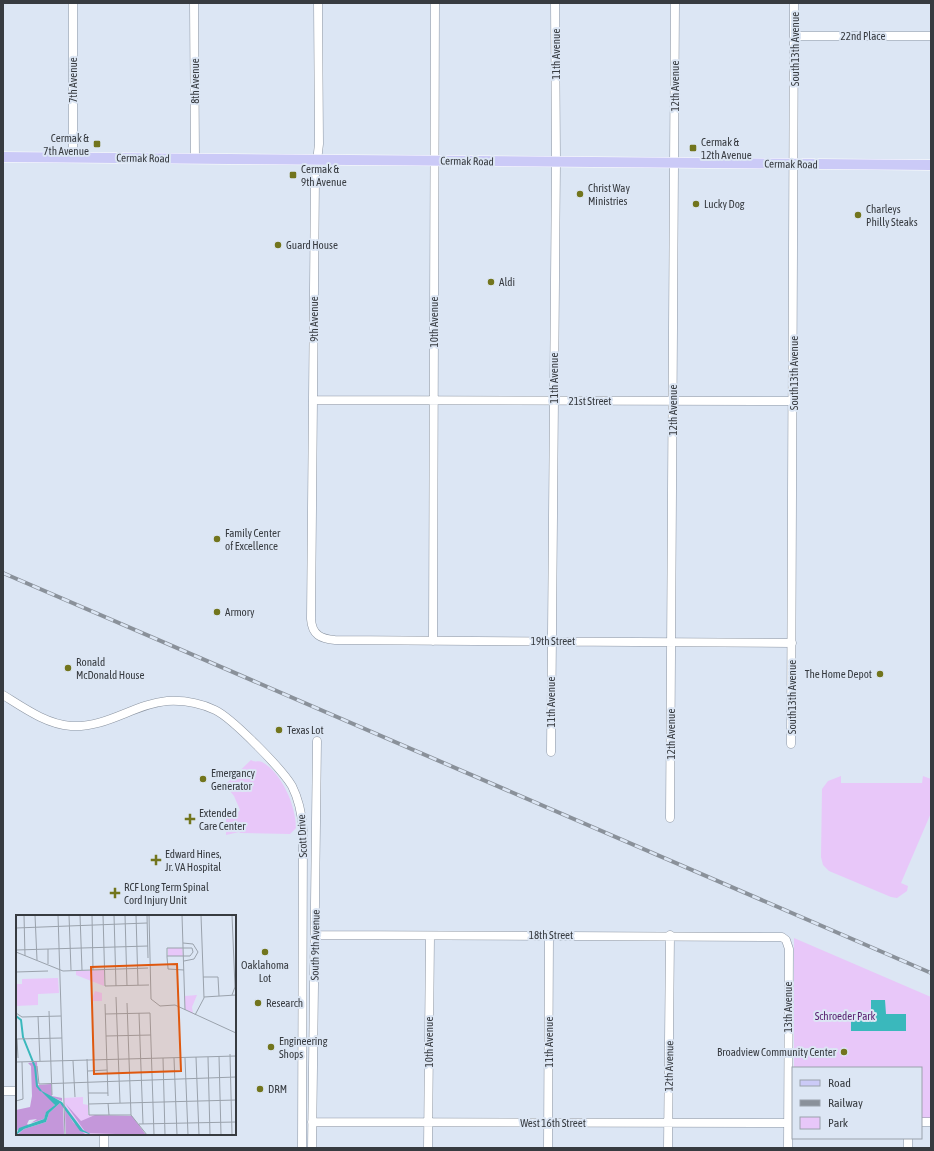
<svg xmlns="http://www.w3.org/2000/svg" width="934" height="1151" font-family="'Asap Condensed',sans-serif">
  <style>
    .green { fill: #e8c7f9 }
    .water { fill: #3ab8bc }
    .lines { fill: none; stroke-linecap: round; stroke-linejoin: round }
    .minor-casing { stroke: #8c95a2; stroke-width: 9 }
    .major-casing { stroke: #fff; stroke-width: 11 }
    .minor { stroke: #fff; stroke-width: 8 }
    .major { stroke: #cbcaf7; stroke-width: 10 }
    .rail-casing { stroke: #8a919a; stroke-width: 4 }
    .rail { stroke: #dce6f4; stroke-width: 2.5; stroke-dasharray: 8; stroke-linecap: butt }
    .poi-dot { fill: #72751d; stroke: #dce6f4; stroke-width: 1.5 }
    .labels { text-anchor: middle; stroke-width: 4; stroke-linejoin: round; paint-order: stroke }
    .street-label { font-size: 11px; fill: #373b40; stroke: #dce6f4 }
    .poi-label { font-size: 11px; fill: #373b40; stroke: #dce6f4; text-anchor: start }
    .park-label { font-size: 11px; fill: #571f6f; stroke: #dce6f4 }
    .inset-river { fill: none; stroke: #3ab8bc; stroke-width: 2 }
    .inset-road { fill: none; stroke: #9aa2ac; stroke-width: 1 }
    .view { fill: #df580f; fill-opacity: 0.15; stroke: #df580f; stroke-width: 2 }
    .inset-edge { fill: none; stroke: #373b40; stroke-width: 2 }
  </style>
  <rect width="100%" height="100%" fill="#dce6f4"/>
  <!-- green -->
  <path class="green" d="M 251,760 C 256,763 258,760 262,762 C 282,773 296,806 296,828 L 290,834 L 240,833 L 239,832 L 226,835 L 226,813 L 238,812 L 240,810 L 234,796 L 225,785 Z
    M 841,776 L 841,783 L 922,783 L 923,776 L 931,779 L 931,813 L 901,883 L 908,886 L 907,891 L 897,898 L 891,897 L 829,871 L 823,865 L 821,857 L 822,789 L 828,781 Z
    M 794,938 L 931,997 L 931,1118 L 921,1118 L 921,1068 L 794,1068 Z"/>
  <!-- water -->
  <path class="water" d="M 871,1000 L 885,1000 L 886,1014 L 906,1014 L 906,1031 L 851,1031 L 851,1013 L 871,1013 Z"/>
  <g class="lines">
    <defs>
      <path id="minor" d="M 73,3 L 73,158
        M 194,3 L 195,159
        M 318,3 L 319,144 L 315,178 L 311,619 C 312,635 321,639 335,640 L 792,643
        M 795,36 L 931,36
        M 314,400 L 793,401
        M 433,641 L 435,3
        M 3,695 C 24,708 46,724 71,726 C 107,728 134,704 167,701 C 183,700 200,703 215,710 C 232,718 282,769 292,786 C 299,800 302,815 303,830 L 302,1148
        M 791,744 L 794,3
        M 551,752 L 556,162 L 555,3
        M 670,818 L 675,3
        M 315,935 L 782,937 L 786,940 L 789,949 L 788,1148
        M 3,1091 L 17,1091
        M 312,1122 L 793,1123
        M 921,1122 L 931,1122
        M 104,1148 L 104,1134
        M 312,1148 L 317,741
        M 428,1148 L 430,936
        M 548,1148 L 549,935
        M 668,1148 L 670,935
        M 908,1148 L 908,1138"/>
      <path id="major" d="M 3,157 L 931,165"/>
    </defs>
    <!-- minor casing -->
    <use href="#minor" class="minor-casing"/>
    <!-- major casing -->
    <use href="#major" class="major-casing"/>
    <!-- minor -->
    <use href="#minor" class="minor"/>
    <!-- major -->
    <use href="#major" class="major"/>
    <defs>
      <path id="rail" d="M 3,573 L 931,973"/>
    </defs>
    <!-- rail casing -->
    <use href="#rail" class="rail-casing"/>
    <!-- rail -->
    <use href="#rail" class="rail"/>
  </g>
  <!-- markers -->
  <g class="poi-dot">
    <rect x="93" y="140" width="8" height="8" rx="2"/>
    <rect x="689" y="144" width="8" height="8" rx="2"/>
    <rect x="289" y="171" width="8" height="8" rx="2"/>
    <circle cx="580" cy="194" r="4"/>
    <circle cx="696" cy="204" r="4"/>
    <circle cx="858" cy="215" r="4"/>
    <circle cx="278" cy="245" r="4"/>
    <circle cx="491" cy="282" r="4"/>
    <circle cx="217" cy="539" r="4"/>
    <circle cx="217" cy="612" r="4"/>
    <circle cx="68" cy="668" r="4"/>
    <circle cx="880" cy="674" r="4"/>
    <circle cx="279" cy="730" r="4"/>
    <circle cx="203" cy="779" r="4"/>
    <path d="M188 813h4v4h4v4h-4v4h-4v-4h-4v-4h4z"/>
    <path d="M154 854h4v4h4v4h-4v4h-4v-4h-4v-4h4z"/>
    <path d="M113 887h4v4h4v4h-4v4h-4v-4h-4v-4h4z"/>
    <circle cx="265" cy="952" r="4"/>
    <circle cx="258" cy="1003" r="4"/>
    <circle cx="271" cy="1047" r="4"/>
    <circle cx="844" cy="1052" r="4"/>
    <circle cx="260" cy="1089" r="4"/>
  </g>
  <g class="labels">
    <!-- street labels -->
    <g class="street-label">
      <text x="863" y="40">22nd Place</text>
      <text transform="translate(795 49) rotate(-90)" y="4">South13th Avenue</text>
      <text transform="translate(556 54) rotate(-90)" y="4">11th Avenue</text>
      <text transform="translate(73 80) rotate(-90)" y="4">7th Avenue</text>
      <text transform="translate(195 81) rotate(-90)" y="4">8th Avenue</text>
      <text transform="translate(675 86) rotate(-90)" y="4">12th Avenue</text>
      <text transform="translate(143 158) rotate(1)" y="4">Cermak Road</text>
      <text transform="translate(467 161) rotate(1)" y="4">Cermak Road</text>
      <text transform="translate(791 164) rotate(1)" y="4">Cermak Road</text>
      <text transform="translate(314 319) rotate(-90)" y="4">9th Avenue</text>
      <text transform="translate(434 322) rotate(-90)" y="4">10th Avenue</text>
      <text transform="translate(794 373) rotate(-90)" y="4">South13th Avenue</text>
      <text transform="translate(554 378) rotate(-90)" y="4">11th Avenue</text>
      <text x="590" y="405">21st Street</text>
      <text transform="translate(673 410) rotate(-90)" y="4">12th Avenue</text>
      <text x="553" y="645">19th Street</text>
      <text transform="translate(792 697) rotate(-90)" y="4">South13th Avenue</text>
      <text transform="translate(551 702) rotate(-90)" y="4">11th Avenue</text>
      <text transform="translate(671 734) rotate(-90)" y="4">12th Avenue</text>
      <text transform="translate(302 836) rotate(-93)" y="4">Scott Drive</text>
      <text x="551" y="939">18th Street</text>
      <text transform="translate(315 945) rotate(-89)" y="4">South 9th Avenue</text>
      <text transform="translate(788 1007) rotate(-90)" y="4">13th Avenue</text>
      <text transform="translate(429 1042) rotate(-90)" y="4">10th Avenue</text>
      <text transform="translate(549 1042) rotate(-90)" y="4">11th Avenue</text>
      <text transform="translate(669 1066) rotate(-89)" y="4">12th Avenue</text>
      <text x="553" y="1127">West 16th Street</text>
    </g>
    <!-- poi labels -->
    <g class="poi-label">
      <text x="89" y="142" text-anchor="end">Cermak &amp;<tspan x="89" dy="13">7th Avenue</tspan></text>
      <text x="701" y="146">Cermak &amp;<tspan x="701" dy="13">12th Avenue</tspan></text>
      <text x="301" y="173">Cermak &amp;<tspan x="301" dy="13">9th Avenue</tspan></text>
      <text x="588" y="192">Christ Way<tspan x="588" dy="13">Ministries</tspan></text>
      <text x="704" y="208">Lucky Dog</text>
      <text x="866" y="213">Charleys<tspan x="866" dy="13">Philly Steaks</tspan></text>
      <text x="286" y="249">Guard House</text>
      <text x="499" y="286">Aldi</text>
      <text x="225" y="537">Family Center<tspan x="225" dy="13">of Excellence</tspan></text>
      <text x="225" y="616">Armory</text>
      <text x="76" y="666">Ronald<tspan x="76" dy="13">McDonald House</tspan></text>
      <text x="872" y="678" text-anchor="end">The Home Depot</text>
      <text x="287" y="734">Texas Lot</text>
      <text x="211" y="777">Emergancy<tspan x="211" dy="13">Generator</tspan></text>
      <text x="199" y="817">Extended<tspan x="199" dy="13">Care Center</tspan></text>
      <text x="165" y="858">Edward Hines,<tspan x="165" dy="13">Jr. VA Hospital</tspan></text>
      <text x="124" y="891">RCF Long Term Spinal<tspan x="124" dy="13">Cord Injury Unit</tspan></text>
      <text x="265" y="969" text-anchor="middle">Oaklahoma<tspan x="265" dy="13">Lot</tspan></text>
      <text x="266" y="1007">Research</text>
      <text x="279" y="1045">Engineering<tspan x="279" dy="13">Shops</tspan></text>
      <text x="836" y="1056" text-anchor="end">Broadview Community Center</text>
      <text x="268" y="1093">DRM</text>
    </g>
    <!-- park labels -->
    <g class="park-label">
      <text x="845" y="1020">Schroeder Park</text>
    </g>
  </g>
  <!-- overview -->
  <g transform="translate(16 915)">
    <rect width="220" height="220" fill="#dce6f4"/>
    <path d="M 152,33 L 166,33 L 167,41 L 152,41 ZM 88,55 L 88,71 L 60,60 L 60,56 ZM 42,63 L 43,78 L 22,79 L 22,90 L 0,91 L 0,69 L 6,69 L 6,64 ZM 79,76 L 86,78 L 86,86 L 75,86 ZM 181,80 L 176,92 L 177,99 L 169,94 L 169,81 ZM 67,182 L 67,189 L 72,190 L 72,200 L 116,201 L 130,220 L 50,220 L 48,183 Z" fill="#e8c7f9"/>
    <path d="M 21,147 L 22,170 L 35,169 L 36,181 L 46,183 L 46,186 L 33,181 L 39,190 L 30,198 L 28,204 L 15,208 L 21,204 L 13,205 L 11,209 L 13,210 L 0,216 L 0,195 L 14,192 L 16,181 L 15,151 L 12,148 ZM 44,188 L 47,190 L 48,220 L 1,220 L 8,214 L 30,207 L 33,198 ZM 49,188 L 65,206 L 79,200 L 116,201 L 130,220 L 70,218 ZM 49,194 L 57,207 L 70,220 L 50,220 Z" fill="#c497da"/>
    <path d="M 24,175 L 46,187 L 67,215 L 76,220 L 64,216 L 44,188 L 33,198 L 30,207 L 8,214 L 0,220 L 3,213 L 28,204 L 30,197 L 39,190 Z" fill="#3ab8bc"/>
    <path class="inset-river" d="M 0,101 L 5,105 L 7,122 L 19,152 L 21,171 L 25,176"/>
    <path class="inset-road" d="M 8,0 L 9,41M 19,0 L 21,45M 42,0 L 49,220M 53,0 L 55,55M 64,0 L 66,55M 76,0 L 77,55M 87,0 L 89,71 L 133,70M 98,0 L 100,71M 109,0 L 111,71M 120,0 L 122,70M 131,0 L 132,43M 133,0 L 135,84 L 144,91 L 159,90 L 220,118M 166,0 L 169,95M 0,13 L 131,8M 167,28 L 177,29 L 182,37 L 178,44 L 168,46M 32,34 L 32,49M 0,35 L 132,31M 0,37 L 47,56 L 132,53M 151,41 L 174,41 L 177,37 L 176,33 L 151,33 L 151,42 L 152,53 L 152,54 L 168,55M 0,57 L 32,56M 187,62 L 202,62 L 203,81M 216,80 L 219,72 L 216,0M 100,82 L 104,188M 188,82 L 220,80M 111,88 L 115,200M 89,89 L 92,181M 33,96 L 36,180M 0,98 L 6,102 L 45,101M 123,98 L 127,209M 89,99 L 134,98 L 138,220M 179,100 L 188,83 L 185,0M 22,101 L 24,146M 90,121 L 135,120M 0,124 L 46,123M 1,124 L 2,143M 214,139 L 216,220M 203,141 L 205,220M 180,142 L 183,220M 192,142 L 194,220M 147,143 L 149,220M 158,143 L 161,220M 169,143 L 172,220M 71,144 L 73,200 L 115,200M 57,146 L 59,182M 0,147 L 220,141M 21,151 L 23,169 L 220,162M 72,156 L 91,155M 72,178 L 92,178M 0,186 L 7,184 L 6,147M 92,188 L 93,200M 73,189 L 220,185M 115,200 L 131,220M 123,209 L 220,207"/>
    <path class="view" d="M 161,49 L 165,156 L 78,159 L 75,52 Z"/>
    <rect width="220" height="220" class="inset-edge"/>
  </g>
  <!-- border -->
  <rect width="934" height="1151" fill="none" stroke="#373b40" stroke-width="8"/>
  <!-- legend -->
  <rect x="792" y="1067" width="130" height="72" fill="#dce6f4" stroke="#9aa2ac"/>
  <rect x="800" y="1080" width="20" height="6" fill="#cbcaf7" stroke="#9aa2ac"/>
  <text x="828" y="1087" font-size="12" fill="#373b40">Road</text>
  <rect x="800" y="1100" width="20" height="6" fill="#8a919a" stroke="#9aa2ac"/>
  <text x="828" y="1107" font-size="12" fill="#373b40">Railway</text>
  <rect x="800" y="1117" width="20" height="12" fill="#e8c7f9" stroke="#9aa2ac"/>
  <text x="828" y="1127" font-size="12" fill="#373b40">Park</text>
</svg>
